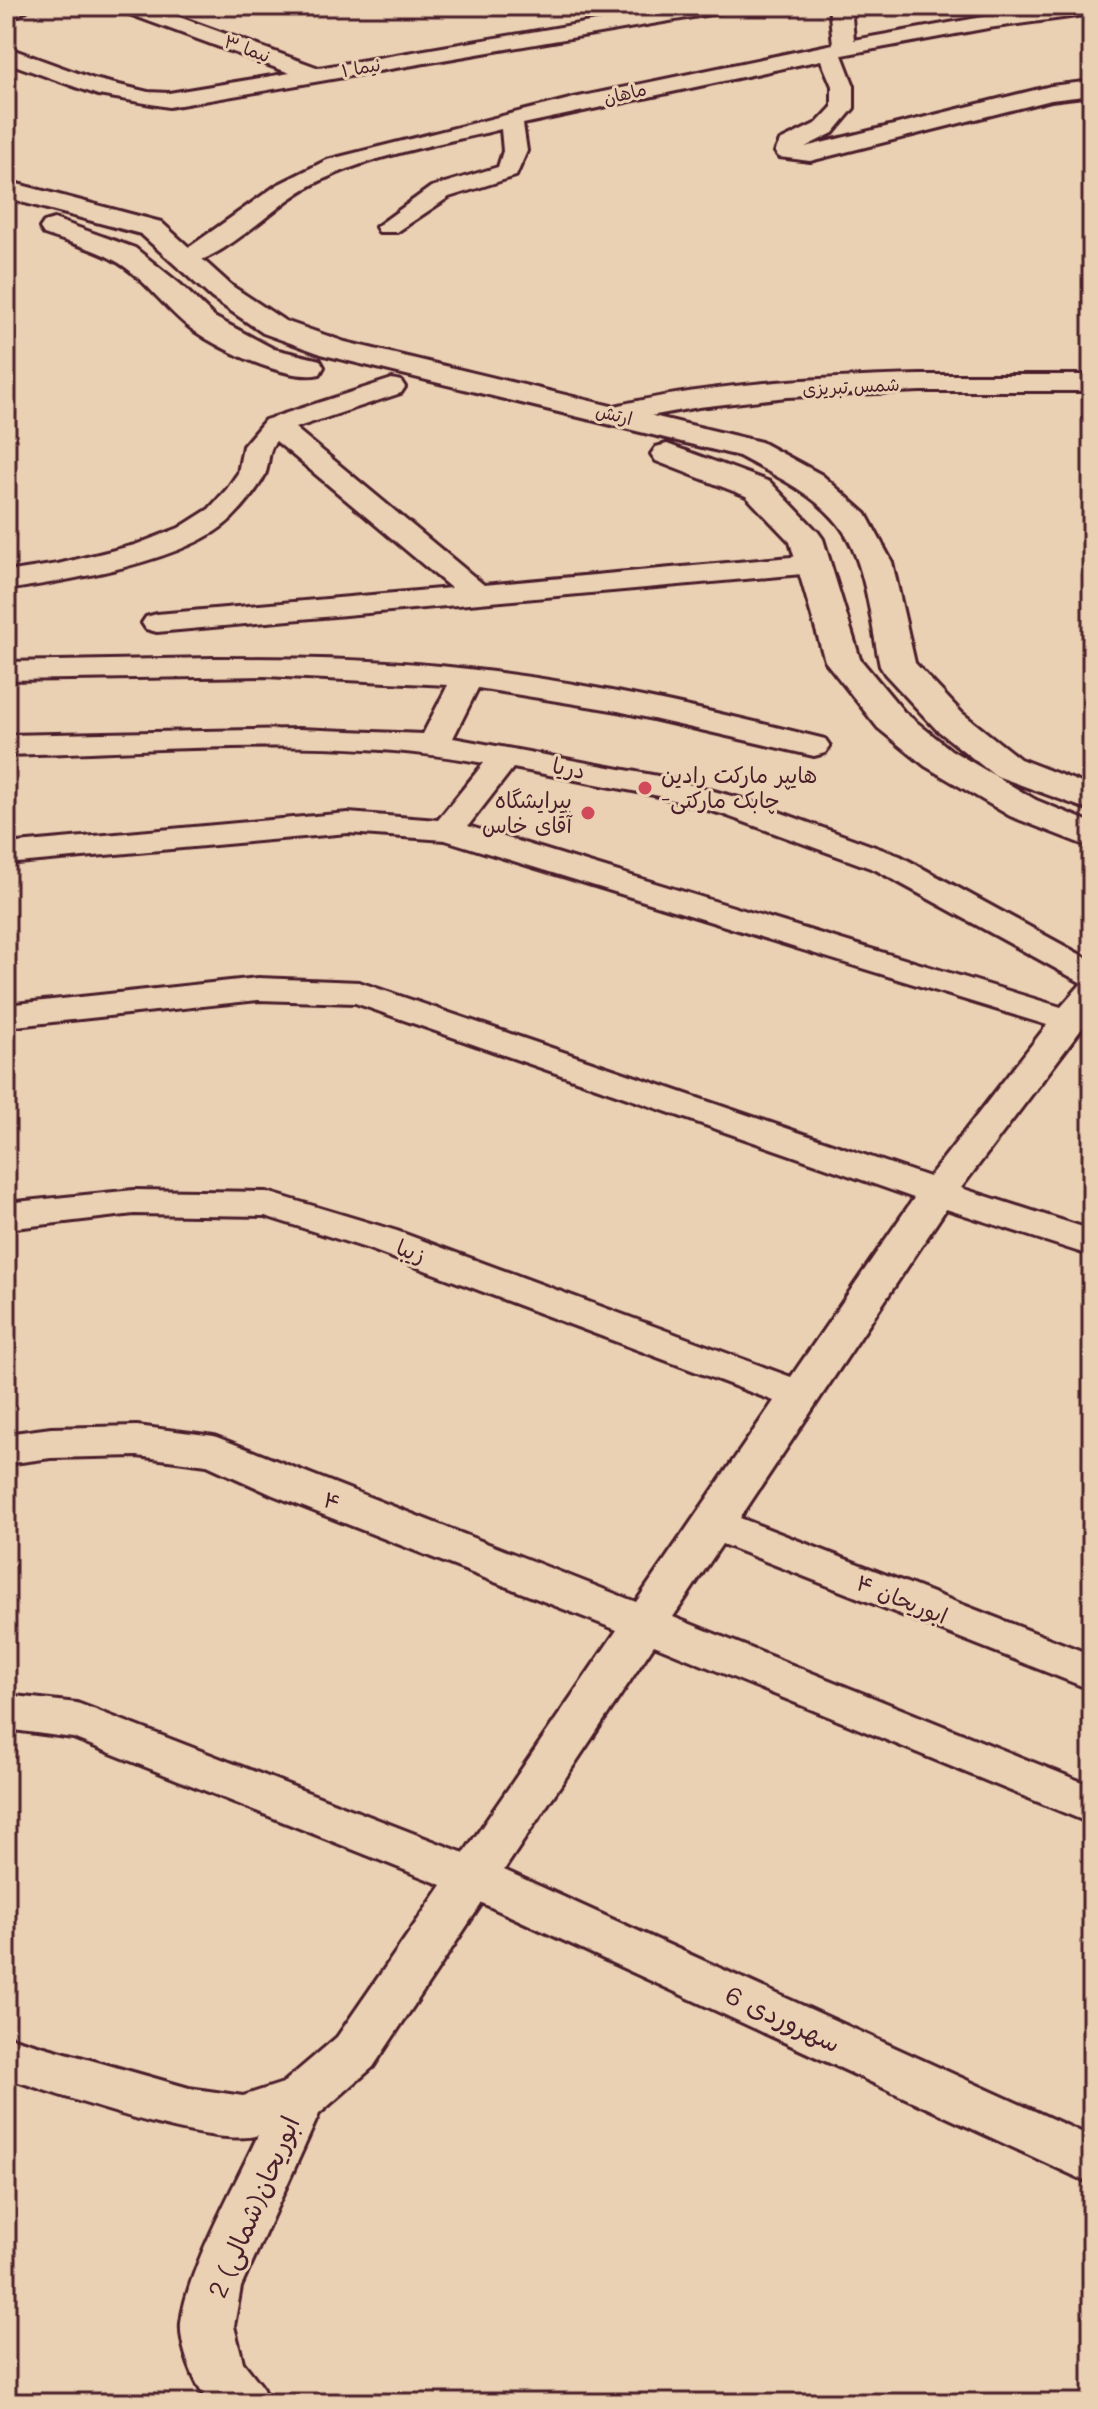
<svg xmlns="http://www.w3.org/2000/svg" width="1098" height="2409" font-family="Mali,'Playpen Sans Arabic',sans-serif">
  <style>
    .lines { fill: none; stroke-linecap: round; stroke-linejoin: round }
    .minor-casing { stroke: #4a1f2b; stroke-width: 6 }
    .secondary-casing { stroke: #4a1f2b; stroke-width: 6 }
    .minor { fill: #ebd1b3; fill-rule: evenodd }
    .secondary { fill: #ebd1b3; fill-rule: evenodd }
    .poi-dot { fill: #d1495b; stroke: #ebd1b3; stroke-width: 3 }
    .labels { text-anchor: middle; stroke-width: 6; stroke-linejoin: round; paint-order: stroke }
    .far-street-label { font-size: 18px; fill: #4a1f2b; stroke: #ebd1b3 }
    .street-label { font-size: 22px; fill: #4a1f2b; stroke: #ebd1b3 }
    .poi-label { font-size: 22px; fill: #4a1f2b; stroke: #ebd1b3; text-anchor: start }
    .near-street-label { font-size: 26px; fill: #4a1f2b; stroke: #ebd1b3 }
  </style>
  <rect width="100%" height="100%" fill="#ebd1b3"/>
  <filter id="ink" filterUnits="userSpaceOnUse"><feTurbulence type="fractalNoise" baseFrequency=".0125" numOctaves="2"/><feDisplacementMap in="SourceGraphic" scale="16" xChannelSelector="R" yChannelSelector="G"/><feConvolveMatrix kernelMatrix="1 2 1 2 8 2 1 2 1" color-interpolation-filters="sRGB"/></filter>
  <g filter="url(#ink)">
    <g class="lines">
      <defs>
        <path id="minor" d="M 33,6 L 6,23 L 7,6 Z
          M 118,6 L 149,6 L 319,68 L 684,6 L 733,6 L 722,12 L 169,107 L 98,95 L 6,62 L 6,47 L 94,79 L 148,92 L 169,93 L 290,73 L 121,11 Z
          M 829,6 L 851,6 L 854,40 L 1022,10 L 1092,6 L 1092,14 L 988,28 L 842,55 L 854,86 L 854,108 L 833,133 L 805,147 L 1051,86 L 1092,81 L 1092,95 L 1051,100 L 810,161 L 779,157 L 775,152 L 780,141 L 817,123 L 832,107 L 832,86 L 821,60 L 523,124 L 527,151 L 516,176 L 449,197 L 397,232 L 379,232 L 376,227 L 431,187 L 498,167 L 503,151 L 501,129 C 434,146 347,158 291,198 C 266,215 208,271 177,263 L 174,258 L 277,185 L 327,160 L 574,98 L 833,44 Z
          M 920,375 L 1092,375 L 1092,391 L 920,391 L 787,397 L 699,407 L 612,423 L 602,421 L 598,415 L 602,409 C 706,383 814,378 920,375 Z
          M 392,379 L 401,381 L 405,387 L 401,393 L 295,428 L 484,585 L 813,555 L 823,558 L 828,564 L 823,570 L 813,573 L 157,632 L 146,629 L 142,623 L 146,617 L 157,614 L 451,588 L 276,441 C 267,451 270,463 265,475 C 257,490 244,506 231,519 C 188,561 66,581 6,590 L 6,572 L 58,564 L 135,545 L 179,528 L 209,509 L 227,489 L 238,473 L 243,446 L 265,420 Z
          M 213,658 C 298,658 383,659 468,669 C 588,682 708,710 825,739 L 830,746 L 825,753 L 814,756 L 618,711 L 478,688 L 453,738 L 663,777 L 746,800 L 900,856 L 1092,961 L 1092,1015 L 961,1188 L 1092,1230 L 1092,1256 L 946,1209 L 740,1518 L 1092,1655 L 1092,1690 L 722,1544 L 673,1617 L 1092,1786 L 1092,1824 L 654,1645 L 504,1870 L 1092,2137 L 1092,2184 L 482,1903 L 373,2067 L 319,2114 L 241,2287 L 234,2326 L 243,2362 L 261,2385 L 269,2403 L 209,2403 C 195,2386 179,2345 181,2323 C 187,2269 235,2186 258,2135 C 213,2150 59,2094 6,2078 L 6,2036 L 189,2088 L 243,2096 L 283,2083 L 337,2037 L 442,1885 L 73,1738 L 6,1729 L 6,1695 L 77,1703 L 93,1709 L 464,1853 L 617,1630 L 273,1495 L 207,1465 L 137,1456 L 51,1458 L 6,1464 L 6,1434 L 51,1428 L 137,1426 L 214,1436 L 636,1602 L 774,1401 L 369,1249 L 265,1216 L 134,1214 L 6,1229 L 6,1203 L 134,1190 L 267,1192 L 397,1231 L 791,1377 L 914,1198 L 355,1003 L 258,1000 L 6,1027 L 6,1005 L 258,978 L 359,982 L 929,1177 L 1047,1025 L 445,840 L 348,833 L 6,864 L 6,844 L 348,813 L 438,820 L 484,763 C 332,734 161,751 6,755 L 6,735 L 298,729 L 423,734 L 448,685 L 265,676 L 6,680 L 6,662 ZM 513,768 L 659,796 L 722,814 L 876,870 L 1082,983 L 1061,1007 L 468,826 Z"/>
        <path id="secondary" d="M 6,181 L 161,222 L 232,286 L 285,321 L 345,342 L 761,442 L 822,475 L 866,514 L 892,562 L 915,663 L 962,713 L 1020,759 L 1092,787 L 1092,811 L 994,775 L 936,729 L 885,674 L 880,666 C 871,624 866,559 839,525 C 814,493 774,475 739,456 L 324,355 L 263,333 L 212,298 L 141,234 L 6,198 Z
          M 54,219 L 135,248 L 180,284 L 214,317 L 274,349 L 320,360 L 324,367 L 320,374 C 287,382 220,349 193,330 C 165,310 145,277 114,260 C 93,248 67,242 44,234 L 40,228 L 44,222 Z
          M 667,444 L 770,482 L 818,532 L 823,539 L 860,659 L 904,712 L 951,750 L 1036,800 L 1092,823 L 1092,848 L 1010,816 L 925,766 L 878,728 L 825,661 L 790,542 L 746,496 L 656,461 L 651,454 L 656,447 Z"/>
      </defs>
      <!-- minor casing -->
      <use href="#minor" class="minor-casing"/>
      <!-- secondary casing -->
      <use href="#secondary" class="secondary-casing"/>
      <!-- minor -->
      <use href="#minor" class="minor"/>
      <!-- secondary -->
      <use href="#secondary" class="secondary"/>
    </g>
  </g>
  <!-- markers -->
  <g class="poi-dot">
    <circle cx="645" cy="788" r="8"/>
    <circle cx="588" cy="813" r="8"/>
  </g>
  <g class="labels">
    <!-- far-street labels -->
    <g class="far-street-label">
      <text transform="translate(247 49) rotate(20)" y="6">نیما ۳</text>
      <text transform="translate(361 68) rotate(-10)" y="6">نیما ۱</text>
      <text transform="translate(625 94) rotate(-13)" y="6">ماهان</text>
      <text transform="translate(851 387) rotate(-3)" y="6">شمس تبریزی</text>
      <text transform="translate(614 415) rotate(14)" y="6">ارتش</text>
    </g>
    <!-- street labels -->
    <g class="street-label">
      <text transform="translate(569 768) rotate(11)" y="8">دریا</text>
      <text transform="translate(411 1251) rotate(20)" y="8">زیبا</text>
      <text transform="translate(332 1501) rotate(21)" y="8">۴</text>
      <text transform="translate(902 1599) rotate(22)" y="8">ابوریحان ۴</text>
    </g>
    <!-- poi labels -->
    <g class="poi-label">
      <text x="661" y="783">هایپر مارکت رادین<tspan x="661" dy="25">-چابک مارکتی</tspan></text>
      <text x="572" y="808" text-anchor="end">پیرایشگاه<tspan x="572" dy="25">آقای خاس</tspan></text>
    </g>
    <!-- near-street labels -->
    <g class="near-street-label">
      <text transform="translate(783 2019) rotate(25)" y="9">سهروردی 6</text>
      <text transform="translate(254 2207) rotate(-67)" y="9">ابوریحان(شمالی) 2</text>
    </g>
  </g>
  <!-- margin -->
  <rect width="1098" height="2409" fill="none" stroke="#ebd1b3" stroke-width="32"/>
  <rect x="16" y="16" width="1066" height="2377" fill="none" stroke="#4a1f2b" stroke-width="3" filter="url(#ink)"/>
</svg>
